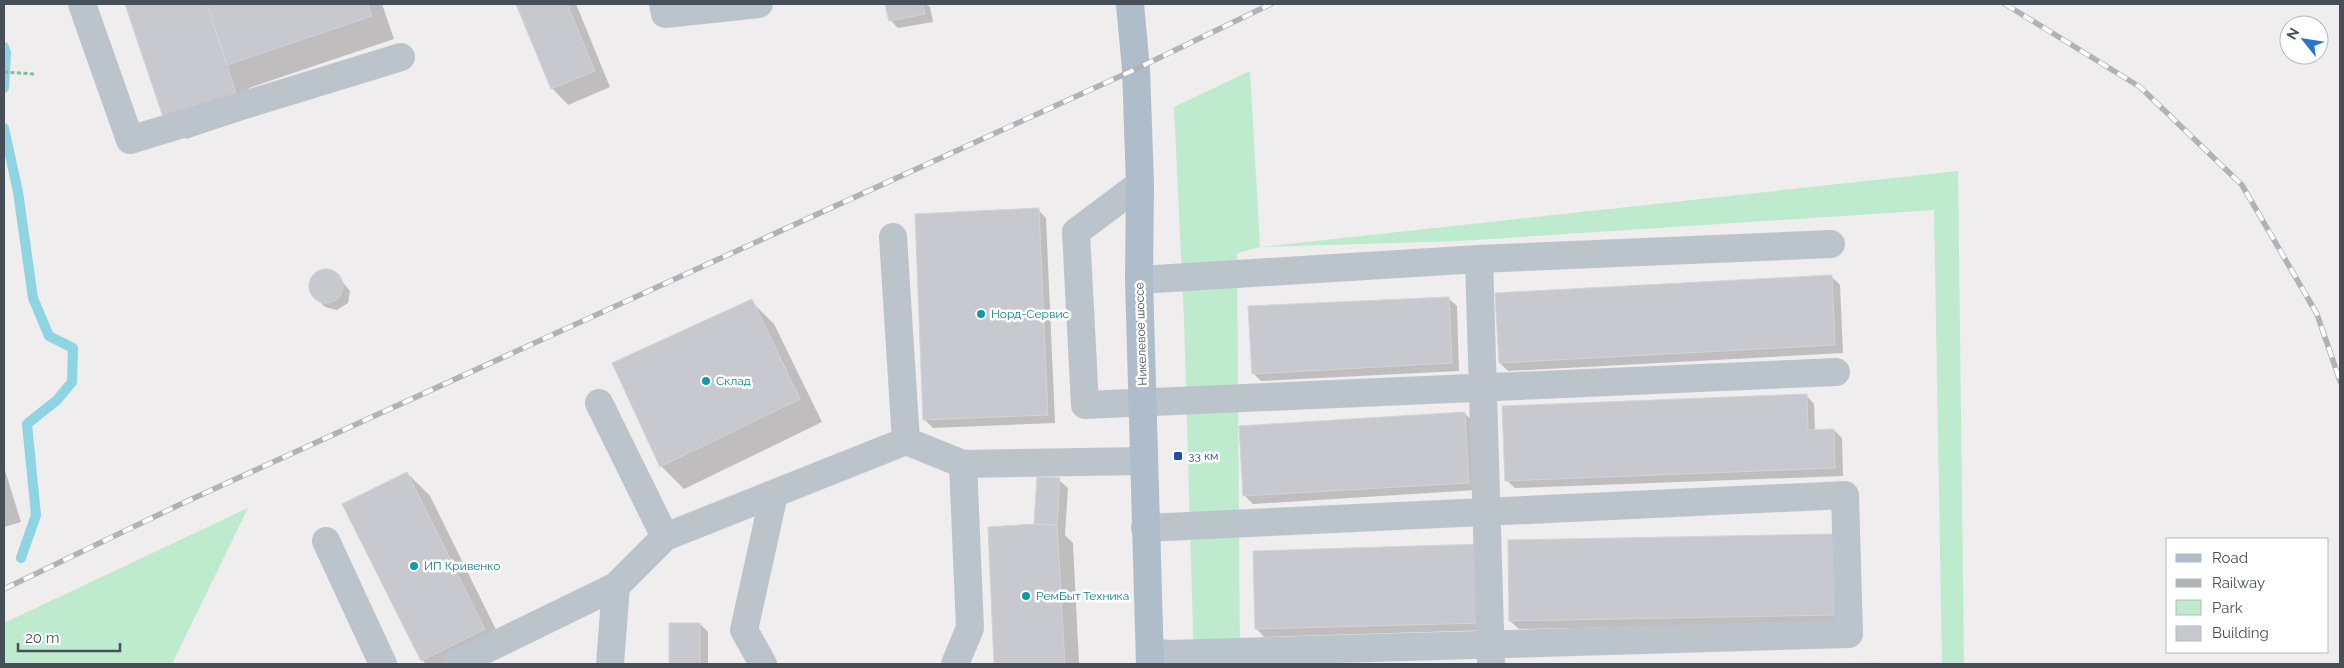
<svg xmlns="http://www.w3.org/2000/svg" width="2344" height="668" font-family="Raleway,sans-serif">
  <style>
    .green { fill: #beeace }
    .shadow { fill: #0003 }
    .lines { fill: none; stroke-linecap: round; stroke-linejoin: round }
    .stream { stroke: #8fd4e3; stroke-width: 10 }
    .building { fill: #c7c9cf; stroke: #d1d3d8 }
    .path { stroke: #79c49d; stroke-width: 3; stroke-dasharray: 4 2.5; stroke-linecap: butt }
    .minor { stroke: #bcc4cb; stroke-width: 28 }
    .major { stroke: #aebdc9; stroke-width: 28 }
    .rail-casing { stroke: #afb2b6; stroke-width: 5.5 }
    .rail { stroke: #fff; stroke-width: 4; stroke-dasharray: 11; stroke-linecap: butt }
    .culture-dot { fill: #0f9aa8; stroke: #fff; stroke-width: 2 }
    .transit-dot { fill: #1a4fb4; stroke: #fff; stroke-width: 2 }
    .labels { text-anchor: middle; stroke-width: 5; stroke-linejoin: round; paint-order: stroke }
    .culture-label { font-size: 12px; fill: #0d838f; stroke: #fff; text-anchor: start }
    .street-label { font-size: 12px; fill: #475058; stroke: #fff }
    .transit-label { font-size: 12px; fill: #164399; stroke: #fff; text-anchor: start }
  </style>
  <rect width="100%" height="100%" fill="#efeded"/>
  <!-- green -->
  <path class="green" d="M 1250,71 L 1260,247 L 1958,171 L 1964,664 L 1942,664 L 1934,210 L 1459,241 L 1260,247 L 1237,253 L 1240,664 L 1194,664 L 1184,319 L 1174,107 Z
    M 248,508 L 172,664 L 4,664 L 4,623 Z"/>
  <!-- shadow -->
  <path class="shadow" d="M 126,4 L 382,4 L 394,39 L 249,88 L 258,115 L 186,139 L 164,117 Z
    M 517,4 L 576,4 L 610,87 L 568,105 L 552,88 Z
    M 897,4 L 926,4 L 930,7 L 933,22 L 898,28 L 890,20 L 887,6 Z
    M 1038,210 L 1046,218 L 1055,423 L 933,428 L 925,420 L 916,215 Z
    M 323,271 L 334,272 L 350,291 L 348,303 L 337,310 L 325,307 L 317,299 L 310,288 L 313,276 Z
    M 1832,277 L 1840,285 L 1843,353 L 1508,371 L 1500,363 Z
    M 1448,298 L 1457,306 L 1459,371 L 1261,381 L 1253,373 Z
    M 751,301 L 774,324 L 822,422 L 684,489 L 661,466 Z
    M 1806,395 L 1814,404 L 1815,431 L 1834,430 L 1842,438 L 1843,476 L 1515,488 L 1506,480 Z
    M 1464,413 L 1473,421 L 1477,490 L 1253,504 L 1245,496 L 1241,427 Z
    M 4,467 L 21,522 L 4,527 Z
    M 407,473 L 430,496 L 507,652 L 482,664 L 426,664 L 422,660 Z
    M 1059,480 L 1068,488 L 1065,535 L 1073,543 L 1079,664 L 995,664 L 989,528 L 1035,525 Z
    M 1833,535 L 1842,623 L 1519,629 L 1510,621 Z
    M 1490,554 L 1492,630 L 1264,637 L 1256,628 Z
    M 671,624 L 700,624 L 708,632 L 708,664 L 671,664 Z"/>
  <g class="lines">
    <!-- stream -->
    <path class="stream" d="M 4,47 L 6,53 L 4,88
      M 4,128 L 18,192 L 33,298 L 49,336 L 73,348 L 72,382 L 57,400 L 27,424 L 36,515 L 21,558"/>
  </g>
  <!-- building -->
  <path class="building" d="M 125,4 L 207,4 L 236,93 L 163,117 Z
    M 207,4 L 368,4 L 372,16 L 227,65 Z
    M 516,4 L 567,4 L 595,71 L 551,89 Z
    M 891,4 L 923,4 L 925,14 L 889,21 L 885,5 Z
    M 1039,208 L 1048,415 L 923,420 L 915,214 Z
    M309 286a17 17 0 1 1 34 0a17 17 0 1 1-34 0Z
    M 1832,275 L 1835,345 L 1499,363 L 1495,293 Z
    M 1449,297 L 1452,363 L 1252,374 L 1248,306 Z
    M 752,299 L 800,399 L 660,467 L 612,363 Z
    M 1807,394 L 1808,430 L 1834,429 L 1835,468 L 1505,481 L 1502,406 Z
    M 1465,412 L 1469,483 L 1243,496 L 1239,426 Z
    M 407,472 L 485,629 L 421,661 L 342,504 Z
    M 1037,477 L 1060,478 L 1057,525 L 1034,524 Z
    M 1034,524 L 1057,525 L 1065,664 L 994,664 L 988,527 Z
    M 1833,534 L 1834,615 L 1509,621 L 1508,540 Z
    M 1482,544 L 1484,623 L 1255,629 L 1253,551 Z
    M 669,623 L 700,623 L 700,664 L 669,664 Z
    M 1882,663 L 1882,664 L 1758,664 Z"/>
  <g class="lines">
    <!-- path -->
    <path class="path" d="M 4,72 L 34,74"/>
    <!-- minor -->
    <path class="minor" d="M 82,4 L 130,140 L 401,57
      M 663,4 L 665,14 L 759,4
      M 1140,184 L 1076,232 L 1085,405 L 1836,372
      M 893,237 L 906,441
      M 1479,259 L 1491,664
      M 1139,280 L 1479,259 L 1831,244
      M 599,403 L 665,537
      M 1145,528 L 1845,495 L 1849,634 L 1168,654 L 1150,652
      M 326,541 L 383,664
      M 456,664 L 616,586 L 665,537 L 906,441 L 963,464 L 1144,461
      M 610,664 L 616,586
      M 763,664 L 744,630 L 774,494
      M 955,664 L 970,628 L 963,464"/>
    <!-- major -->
    <path class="major" d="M 1130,4 L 1136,69 L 1140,184 L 1139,280 L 1150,664"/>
    <defs>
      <path id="rail" d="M 2005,4 L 2140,87 L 2242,185 L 2317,314 L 2340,381
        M 4,589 L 181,504 L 1136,69 L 1271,4"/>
    </defs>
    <!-- rail casing -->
    <use href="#rail" class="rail-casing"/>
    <!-- rail -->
    <use href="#rail" class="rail"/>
  </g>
  <!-- markers -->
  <g class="culture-dot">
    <circle cx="981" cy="314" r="5"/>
    <circle cx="706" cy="381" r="5"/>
    <circle cx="414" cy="566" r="5"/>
    <circle cx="1026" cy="596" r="5"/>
  </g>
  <rect class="transit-dot" x="1173" y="451" width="10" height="10" rx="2.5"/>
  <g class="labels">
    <!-- culture labels -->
    <g class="culture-label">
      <text x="991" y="318">Норд-Сервис</text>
      <text x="716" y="385">Склад</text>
      <text x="424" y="570">ИП Кривенко</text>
      <text x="1036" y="600">РемБыт Техника</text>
    </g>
    <!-- street labels -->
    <g class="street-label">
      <text transform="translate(1141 334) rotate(-92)" y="4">Никелевое шоссе</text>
    </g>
    <!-- transit labels -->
    <g class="transit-label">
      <text x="1188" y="460">33 км</text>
    </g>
  </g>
  <!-- border -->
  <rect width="2344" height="668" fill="none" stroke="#475058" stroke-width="10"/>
  <!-- legend -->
  <rect x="2166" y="538" width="162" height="115" fill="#ffffff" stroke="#b5b9bc"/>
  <rect x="2176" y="554" width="25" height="8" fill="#aebdc9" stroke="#b5b9bc"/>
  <text x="2212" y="563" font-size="15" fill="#475058">Road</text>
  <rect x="2176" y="579" width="25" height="8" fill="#afb2b6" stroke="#b5b9bc"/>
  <text x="2212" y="588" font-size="15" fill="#475058">Railway</text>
  <rect x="2176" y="600" width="25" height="15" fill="#beeace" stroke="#b5b9bc"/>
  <text x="2212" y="613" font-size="15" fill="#475058">Park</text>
  <rect x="2176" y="626" width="25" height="15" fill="#c7c9cf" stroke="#b5b9bc"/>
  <text x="2212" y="638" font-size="15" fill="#475058">Building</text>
  <!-- north arrow -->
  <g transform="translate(2304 40) rotate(300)"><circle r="24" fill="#ffffff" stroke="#b5b9bc"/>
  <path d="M0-4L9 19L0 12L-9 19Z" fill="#2975cd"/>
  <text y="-8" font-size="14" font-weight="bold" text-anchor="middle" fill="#475058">N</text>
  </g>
  <!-- scale -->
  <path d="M18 643v8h102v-8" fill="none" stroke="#475058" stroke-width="2.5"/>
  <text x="25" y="643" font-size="15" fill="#475058" stroke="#ffffff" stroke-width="4" paint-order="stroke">20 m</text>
</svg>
